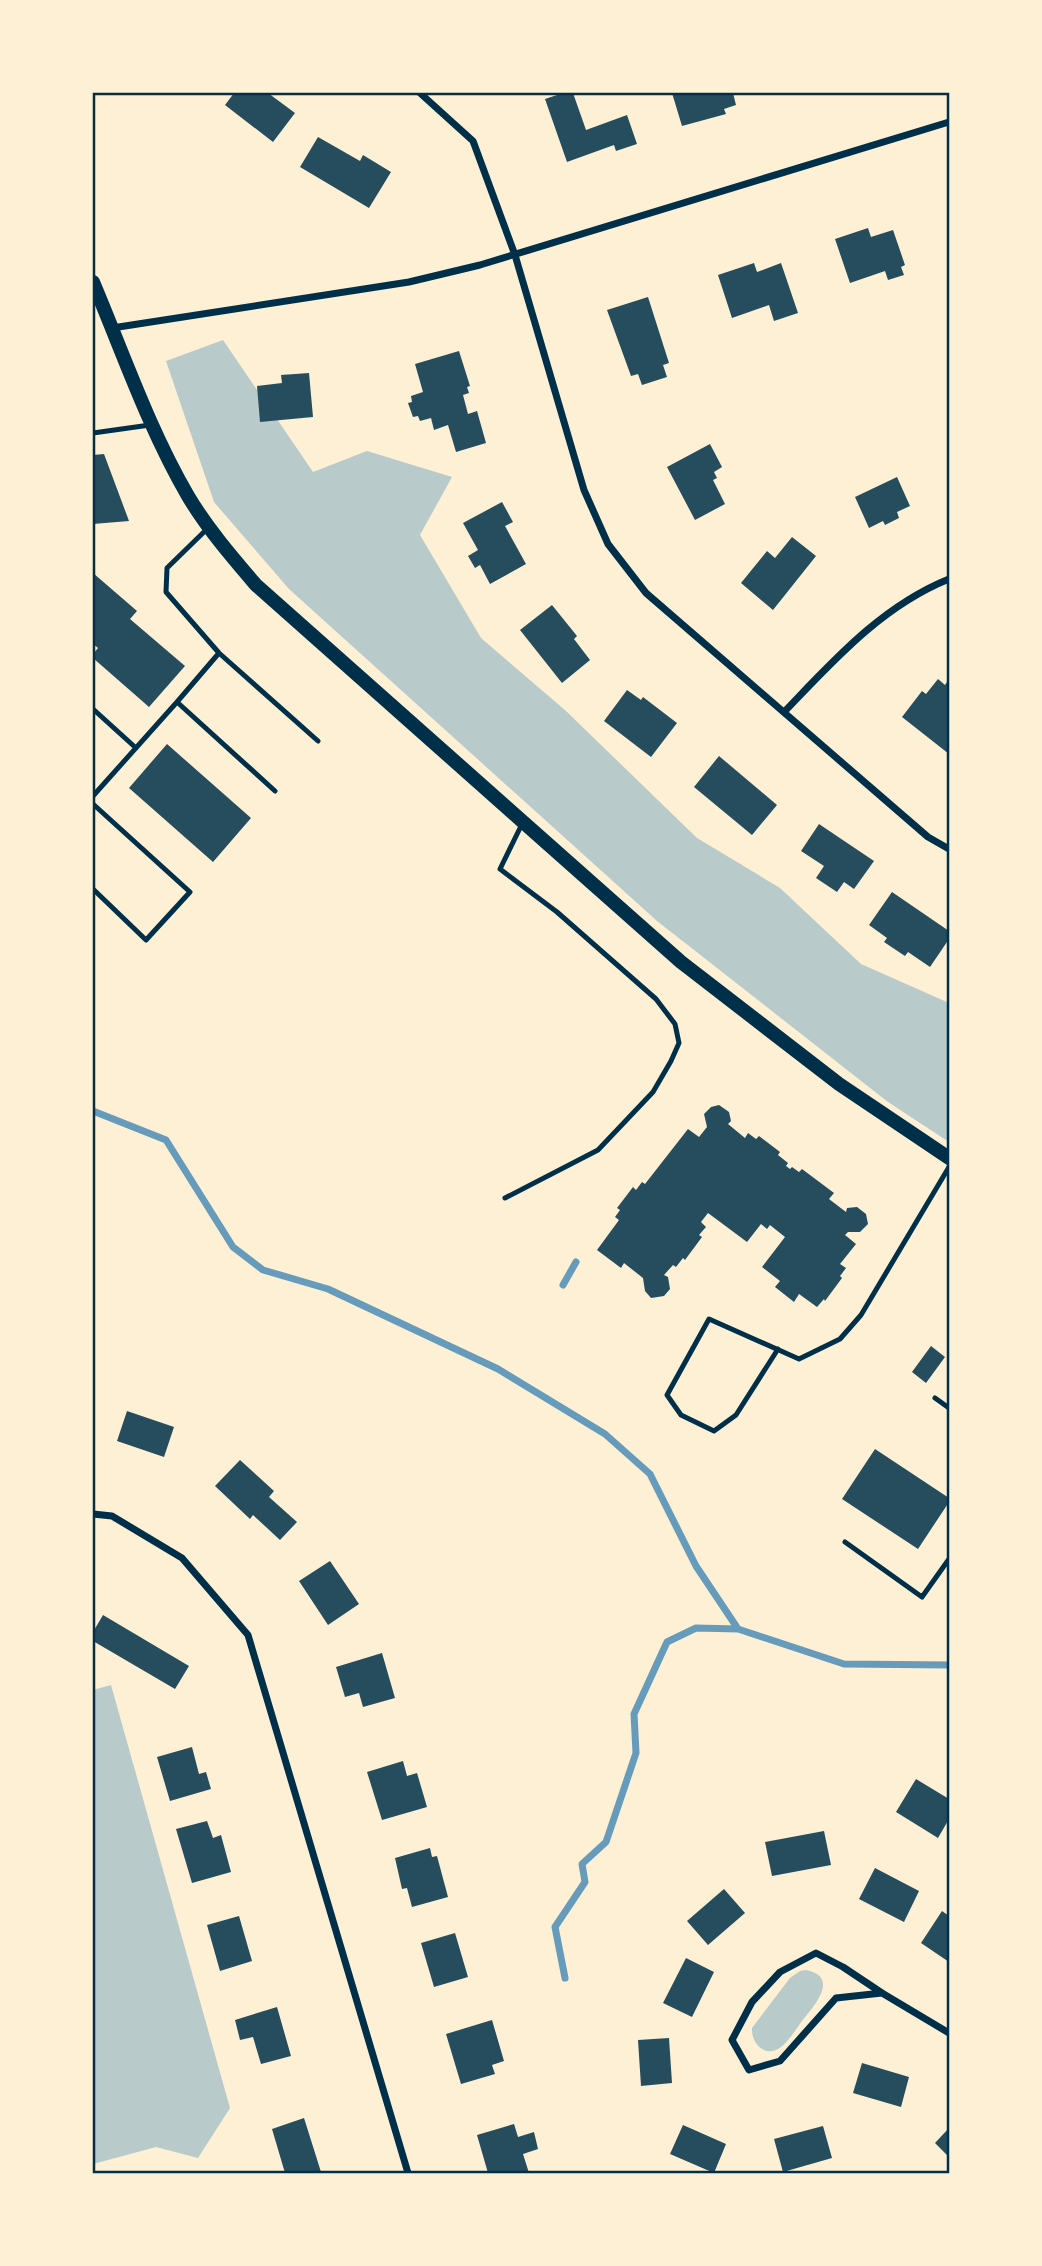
<svg xmlns="http://www.w3.org/2000/svg" width="1042" height="2266" font-family="Montserrat,sans-serif">
  <style>
    .green { fill: #b9caca }
    .lines { fill: none; stroke-linecap: round; stroke-linejoin: round }
    .stream { stroke: #669bbc; stroke-width: 7 }
    .building { fill: #264d5e }
    .service { stroke: #003049; stroke-width: 5 }
    .minor { stroke: #003049; stroke-width: 7 }
    .secondary { stroke: #003049; stroke-width: 14 }
    .neatline { fill: none; stroke: #003049; stroke-width: 2.5 }
  </style>
  <rect width="100%" height="100%" fill="#fdf0d5"/>
  <!-- green -->
  <path class="green" d="M 223,340 L 313,472 L 367,451 L 452,477 L 420,535 L 481,638 L 566,711 L 697,838 L 780,888 L 861,964 L 949,1003 L 949,1142 L 888,1102 L 657,921 L 289,589 L 214,502 L 166,361 Z
    M 111,1685 L 230,2108 L 198,2158 L 156,2147 L 93,2164 L 93,1690 Z
    M 806,1970 C 841,1977 813,2007 802,2021 C 796,2029 789,2041 781,2047 C 766,2059 751,2044 752,2028 L 790,1978 L 800,1971 Z"/>
  <g class="lines">
    <!-- stream -->
    <path class="stream" d="M 93,1111 L 166,1140 L 233,1247 L 263,1270 L 328,1289 L 498,1369 L 605,1434 L 650,1474 L 696,1566 L 738,1629 L 844,1664 L 949,1665
      M 563,1285 L 576,1262
      M 565,1978 L 555,1927 L 585,1882 L 582,1864 L 606,1842 L 636,1753 L 634,1714 L 667,1642 L 696,1628 L 738,1629"/>
  </g>
  <!-- building -->
  <path class="building" d="M 234,93 L 261,93 L 263,95 L 268,93 L 295,113 L 273,142 L 225,105 Z
    M 563,93 L 573,93 L 586,130 L 627,115 L 637,144 L 616,151 L 614,145 L 567,162 L 545,99 Z
    M 672,93 L 733,93 L 736,105 L 724,109 L 726,114 L 682,126 Z
    M 318,137 L 360,161 L 363,155 L 391,172 L 369,208 L 300,167 Z
    M 868,228 L 871,237 L 893,230 L 905,265 L 901,267 L 904,275 L 888,280 L 885,271 L 850,283 L 835,239 Z
    M 754,263 L 757,272 L 781,263 L 798,313 L 774,321 L 769,305 L 732,318 L 718,275 Z
    M 648,297 L 669,363 L 663,365 L 667,377 L 642,385 L 638,374 L 631,376 L 607,310 Z
    M 459,351 L 470,386 L 467,387 L 469,393 L 463,395 L 468,414 L 477,411 L 486,443 L 456,452 L 448,425 L 434,430 L 431,418 L 420,421 L 418,416 L 413,417 L 408,403 L 412,402 L 411,396 L 423,392 L 415,364 Z
    M 309,373 L 313,417 L 260,422 L 257,386 L 282,383 L 281,375 Z
    M 710,444 L 722,467 L 714,472 L 717,478 L 713,480 L 725,504 L 695,520 L 667,467 Z
    M 104,454 L 129,521 L 93,524 L 93,455 Z
    M 897,477 L 910,506 L 897,512 L 899,518 L 885,525 L 883,521 L 869,528 L 855,497 Z
    M 502,502 L 513,522 L 505,526 L 526,564 L 490,584 L 480,565 L 475,568 L 468,556 L 478,550 L 463,523 Z
    M 792,537 L 816,556 L 773,610 L 741,583 L 767,551 L 775,558 Z
    M 93,573 L 137,611 L 130,619 L 185,666 L 149,707 L 93,658 L 93,654 L 98,648 L 93,644 Z
    M 552,605 L 577,636 L 574,639 L 590,660 L 562,683 L 520,630 Z
    M 938,679 L 945,685 L 949,679 L 949,754 L 902,717 L 922,691 L 926,694 Z
    M 627,690 L 641,700 L 643,697 L 677,723 L 651,757 L 604,721 Z
    M 167,744 L 251,818 L 213,862 L 129,788 Z
    M 719,756 L 777,805 L 752,835 L 694,787 Z
    M 819,824 L 874,861 L 854,889 L 844,882 L 837,892 L 816,878 L 824,866 L 801,851 Z
    M 892,892 L 949,931 L 949,939 L 930,967 L 908,952 L 905,956 L 884,942 L 887,938 L 869,925 Z
    M 719,1105 L 729,1112 L 731,1121 L 728,1124 L 745,1138 L 748,1133 L 756,1139 L 759,1136 L 780,1152 L 778,1155 L 788,1163 L 786,1166 L 790,1169 L 792,1167 L 799,1172 L 802,1169 L 834,1193 L 829,1199 L 846,1212 L 847,1208 L 857,1207 L 866,1214 L 868,1224 L 860,1232 L 848,1232 L 845,1235 L 856,1244 L 840,1264 L 846,1268 L 840,1276 L 842,1278 L 825,1301 L 824,1299 L 817,1307 L 799,1294 L 794,1302 L 775,1287 L 780,1281 L 762,1267 L 785,1237 L 770,1225 L 767,1229 L 761,1224 L 747,1242 L 708,1213 L 701,1222 L 706,1227 L 699,1235 L 702,1237 L 685,1260 L 683,1258 L 676,1267 L 673,1265 L 664,1275 L 668,1277 L 670,1289 L 664,1296 L 651,1298 L 645,1291 L 643,1278 L 624,1263 L 621,1268 L 597,1250 L 619,1220 L 615,1217 L 620,1210 L 617,1208 L 633,1187 L 636,1190 L 642,1182 L 645,1184 L 688,1129 L 699,1137 L 707,1127 L 704,1114 L 711,1107 Z
    M 931,1346 L 945,1357 L 926,1383 L 912,1372 Z
    M 127,1411 L 174,1427 L 164,1457 L 117,1441 Z
    M 875,1449 L 949,1498 L 949,1502 L 918,1549 L 842,1499 Z
    M 240,1460 L 274,1491 L 269,1497 L 297,1522 L 280,1540 L 253,1515 L 250,1519 L 215,1486 Z
    M 330,1561 L 359,1604 L 328,1625 L 299,1581 Z
    M 103,1615 L 189,1666 L 175,1689 L 93,1641 L 93,1632 Z
    M 382,1653 L 395,1698 L 363,1707 L 359,1693 L 345,1697 L 336,1667 Z
    M 192,1747 L 199,1774 L 206,1772 L 211,1789 L 170,1801 L 157,1757 Z
    M 403,1761 L 407,1776 L 417,1773 L 427,1807 L 382,1820 L 367,1772 Z
    M 916,1779 L 949,1799 L 949,1819 L 938,1838 L 896,1812 Z
    M 207,1821 L 213,1838 L 221,1835 L 231,1872 L 192,1883 L 176,1829 Z
    M 824,1831 L 831,1865 L 772,1876 L 765,1842 Z
    M 430,1848 L 432,1857 L 437,1856 L 448,1897 L 412,1907 L 407,1888 L 402,1889 L 395,1858 Z
    M 875,1868 L 919,1891 L 904,1922 L 859,1899 Z
    M 724,1889 L 745,1913 L 708,1945 L 687,1921 Z
    M 942,1911 L 949,1916 L 949,1962 L 921,1943 Z
    M 239,1916 L 252,1961 L 220,1971 L 207,1925 Z
    M 455,1933 L 468,1977 L 434,1987 L 421,1943 Z
    M 686,1958 L 714,1972 L 692,2017 L 663,2003 Z
    M 277,2007 L 291,2056 L 261,2064 L 253,2037 L 240,2040 L 235,2020 Z
    M 492,2020 L 504,2061 L 492,2065 L 495,2074 L 461,2084 L 446,2034 Z
    M 669,2038 L 672,2083 L 641,2086 L 638,2040 Z
    M 862,2063 L 909,2077 L 901,2107 L 853,2093 Z
    M 304,2118 L 321,2172 L 285,2173 L 272,2129 Z
    M 514,2124 L 518,2137 L 534,2132 L 538,2149 L 523,2154 L 529,2173 L 488,2173 L 477,2135 Z
    M 683,2125 L 726,2144 L 714,2173 L 670,2154 Z
    M 823,2126 L 832,2158 L 783,2172 L 774,2139 Z
    M 949,2128 L 949,2157 L 935,2143 Z"/>
  <g class="lines">
    <!-- service -->
    <path class="service" d="M 93,433 L 150,425
      M 208,528 L 167,568 L 166,592 L 219,653 L 318,741
      M 219,653 L 177,702 L 275,791
      M 93,709 L 136,748
      M 93,796 L 177,702
      M 93,804 L 190,892 L 146,940 L 93,889
      M 505,1198 L 598,1150 L 653,1092 L 671,1061 L 679,1043 L 675,1024 L 656,999 L 557,912 L 500,869 L 522,824
      M 778,1349 L 736,1415 L 714,1431 L 681,1415 L 667,1395 L 709,1319 L 799,1359 L 840,1339 L 861,1315 L 949,1167
      M 935,1398 L 949,1408
      M 845,1542 L 922,1597 L 949,1559"/>
    <!-- minor -->
    <path class="minor" d="M 420,93 L 473,141 L 515,255 L 584,490 L 608,544 L 646,593 L 928,837 L 949,849
      M 112,328 L 409,282 L 480,265 L 949,122
      M 785,711 C 834,660 882,606 949,579
      M 93,1514 L 112,1516 L 182,1558 L 248,1635 L 408,2173
      M 882,1993 L 836,1998 L 780,2061 L 749,2070 L 732,2040 L 752,2002 L 780,1972 L 816,1953 L 843,1967 L 882,1993 L 949,2033"/>
    <!-- secondary -->
    <path class="secondary" d="M 93,282 C 123,353 149,429 188,496 C 207,528 232,557 256,585 L 681,962 L 839,1084 L 949,1158"/>
  </g>
  <!-- border -->
  <rect width="1042" height="2266" fill="none" stroke="#fdf0d5" stroke-width="189"/>
  <rect x="94" y="94" width="854" height="2078" class="neatline"/>
</svg>
